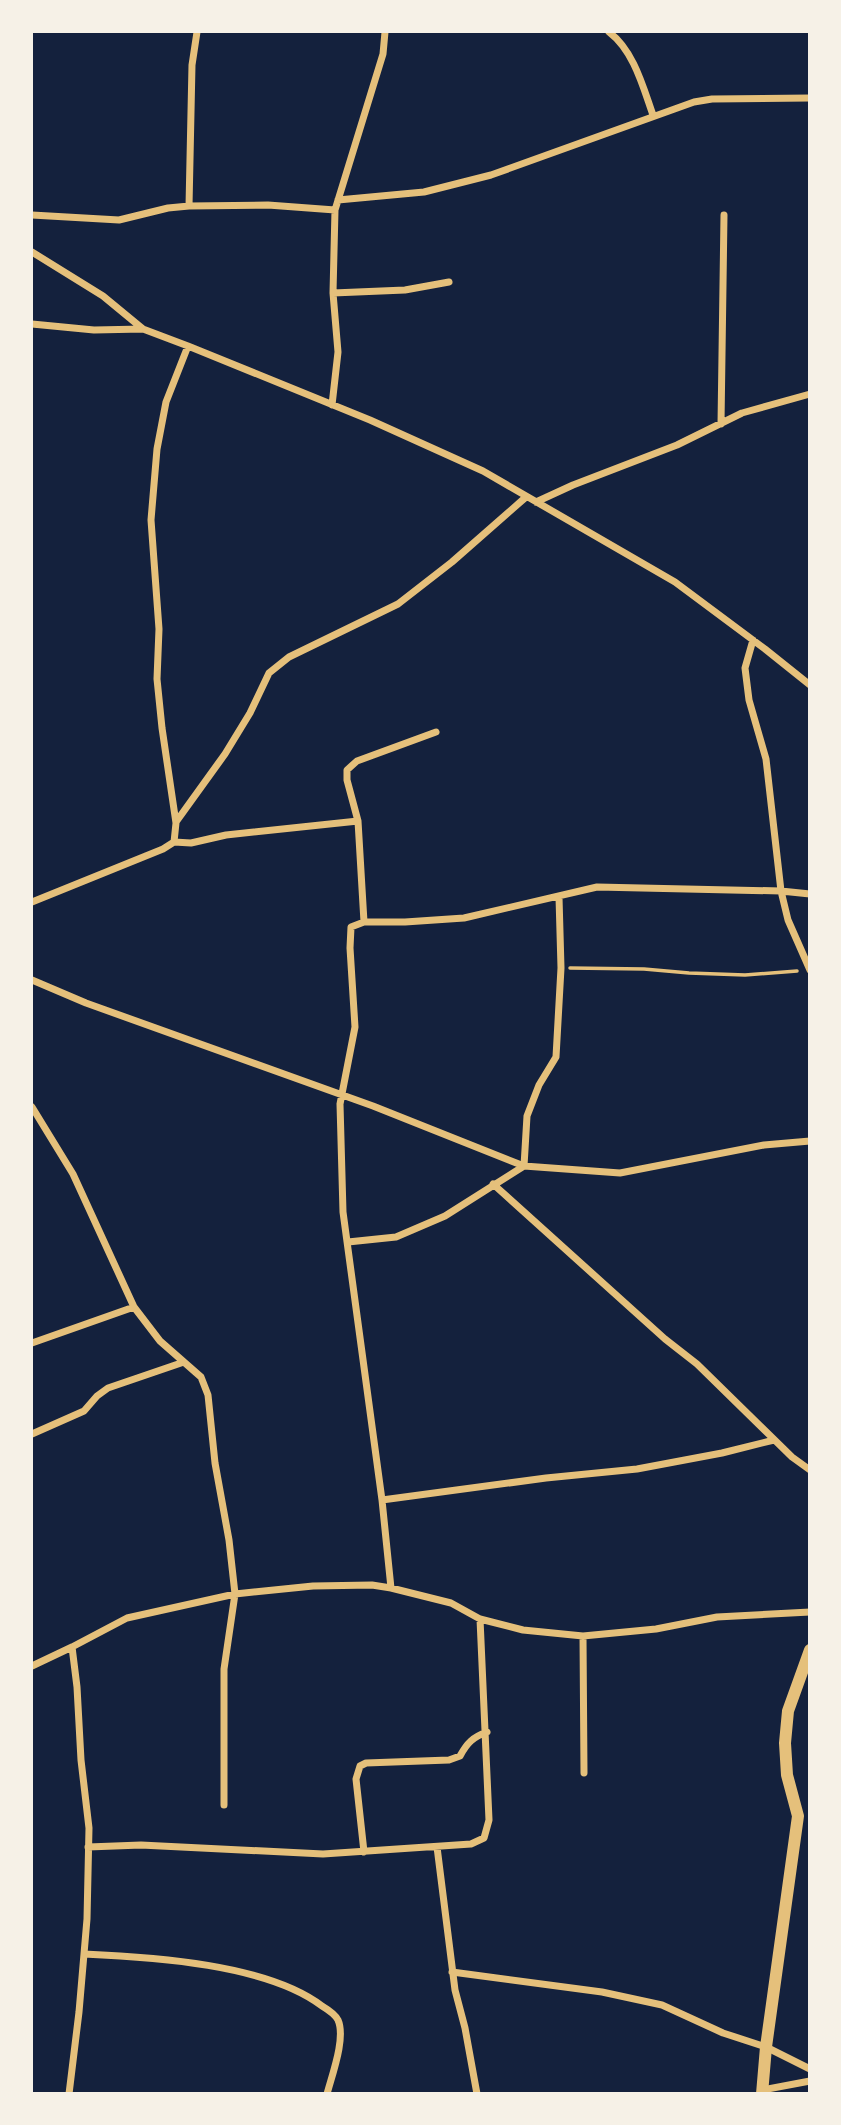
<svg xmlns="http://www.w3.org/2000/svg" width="841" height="2125" font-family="'Roboto Serif',serif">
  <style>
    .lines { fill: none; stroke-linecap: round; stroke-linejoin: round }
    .path { stroke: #e5c07b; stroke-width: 3.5 }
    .minor { stroke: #e5c07b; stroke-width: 7 }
    .tertiary { stroke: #e5c07b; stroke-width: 12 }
  </style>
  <rect width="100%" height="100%" fill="#14213d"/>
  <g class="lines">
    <!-- path -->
    <path class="path" d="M 570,968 L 644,969 L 689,973 L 745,975 L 797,971"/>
    <!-- minor -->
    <path class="minor" d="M 609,32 C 634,51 643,87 653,115
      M 338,200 L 424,192 L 491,175 L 694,102 L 712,99 L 810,98
      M 189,206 L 192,65 L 197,32
      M 32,215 L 119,220 L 168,208 L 189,206 L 268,205 L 335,210
      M 32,252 L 103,296 L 143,329 L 188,346 L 370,420 L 483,471 L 675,582 L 765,649 L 810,685
      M 333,293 L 405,290 L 449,282
      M 32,324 L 94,330 L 143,329
      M 188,346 L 166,402 L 157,449 L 151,520 L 159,629 L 157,679 L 162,728 L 176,823 L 174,842 L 191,843 L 226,835 L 358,821 L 364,922 L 405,922 L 464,918 L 597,887 L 781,891 L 810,894
      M 332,405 L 338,352 L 333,293 L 335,210 L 383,54 L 385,32
      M 721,424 L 724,215
      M 536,502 L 573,485 L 677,445 L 742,413 L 810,394
      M 753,640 L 745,668 L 749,700 L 766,759 L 781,891 L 788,920 L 810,970
      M 358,821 L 347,780 L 347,770 L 357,761 L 436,732
      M 176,822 L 225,754 L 250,713 L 269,673 L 289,657 L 398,604 L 452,562 L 526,497
      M 32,902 L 163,849 L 174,842
      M 364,922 L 351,927 L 350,948 L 355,1027 L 340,1104 L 343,1212 L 382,1500 L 391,1588
      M 32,980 L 86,1003 L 373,1106 L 524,1166 L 620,1173 L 764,1145 L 810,1141
      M 32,1107 L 73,1174 L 134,1307 L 160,1341 L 201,1377 L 208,1395 L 215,1463 L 229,1540 L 235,1594 L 224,1669 L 224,1805
      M 493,1184 L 665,1339 L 697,1364 L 792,1457 L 810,1470
      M 348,1242 L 396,1237 L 445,1216 L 524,1166 L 527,1116 L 539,1085 L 556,1057 L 561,968 L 559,897
      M 32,1343 L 134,1307
      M 32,1434 L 84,1411 L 97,1396 L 108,1388 L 184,1362
      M 382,1500 L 546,1478 L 637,1469 L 722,1453 L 774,1440
      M 583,1636 L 584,1773
      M 32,1666 L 72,1647 L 127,1618 L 235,1594 L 313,1586 L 372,1585 L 391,1588 L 451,1603 L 480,1619 L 523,1630 L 583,1636 L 656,1629 L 717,1617 L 810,1612
      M 88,1847 L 141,1845 L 323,1854 L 471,1844 L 484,1838 L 489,1820 L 480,1619
      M 437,1847 L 455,1990 L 465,2028 L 477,2094
      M 364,1852 L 356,1779 L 360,1766 L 366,1763 L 449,1760 L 460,1756 C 467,1743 473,1737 487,1732
      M 84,1954 C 152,1957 267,1964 322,2006 C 327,2009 335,2014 338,2020 C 346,2038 332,2075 327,2094
      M 452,1972 L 602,1992 L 662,2005 L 723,2033 L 766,2047 L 810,2069
      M 762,2090 L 810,2081
      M 69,2094 L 79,2012 L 87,1919 L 89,1828 L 81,1760 L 77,1687 L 72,1647"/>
    <!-- tertiary -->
    <path class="tertiary" d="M 762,2094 L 766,2047 L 798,1816 L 787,1775 L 785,1743 L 788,1711 L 810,1650"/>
  </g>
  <!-- border -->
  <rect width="841" height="2125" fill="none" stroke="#f6f1e7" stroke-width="66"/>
</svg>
